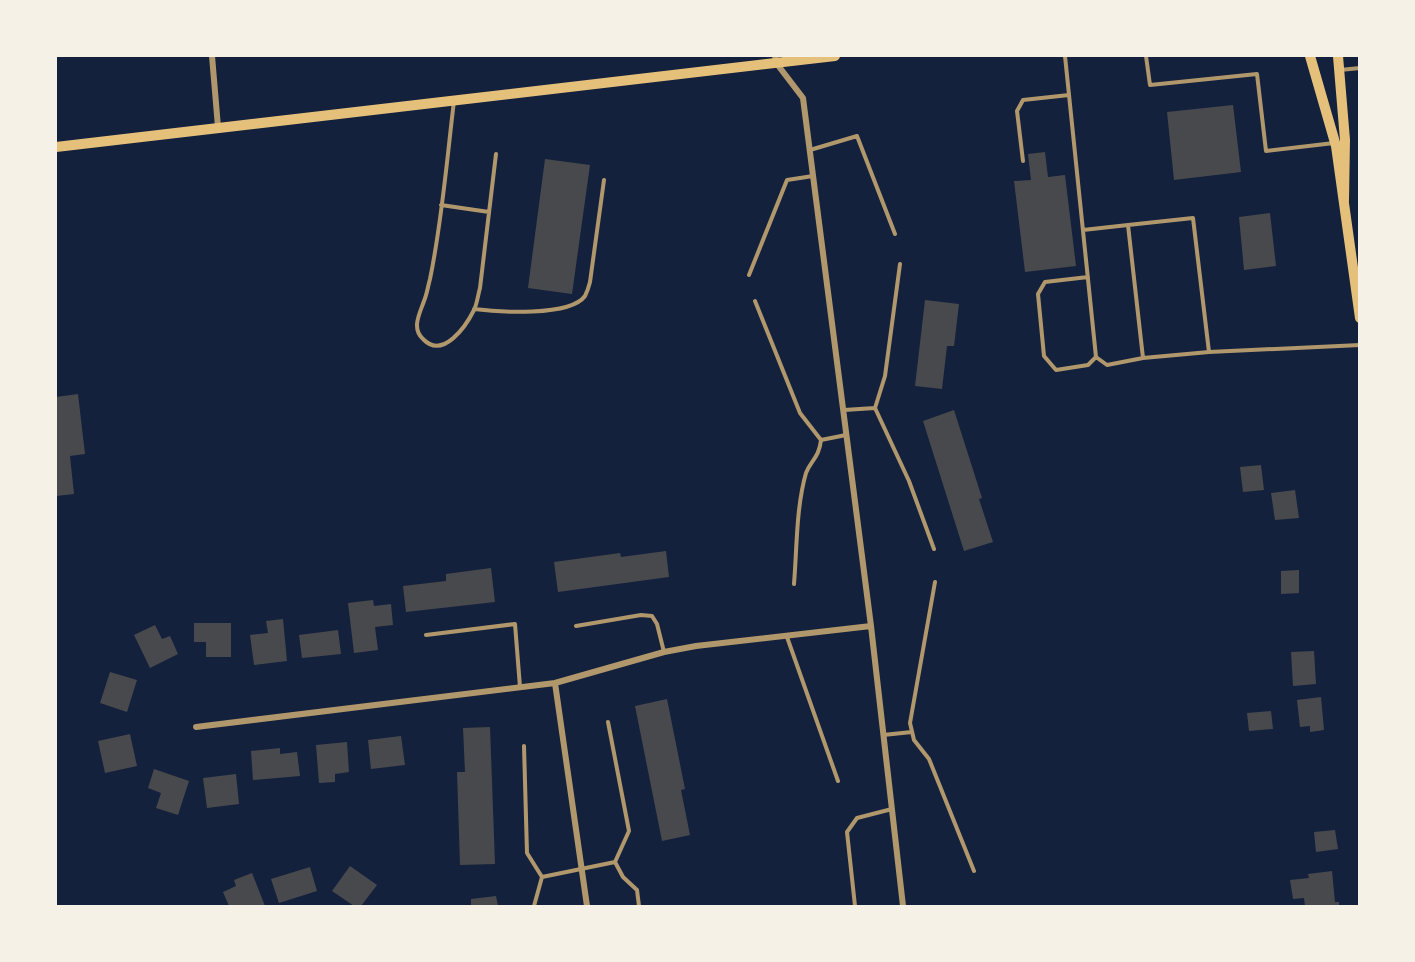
<svg xmlns="http://www.w3.org/2000/svg" width="1415" height="962" font-family="Quicksand,sans-serif">
  <style>
    .building { fill: #48494c }
    .lines { fill: none; stroke-linecap: round; stroke-linejoin: round }
    .service { stroke: #b1986c; stroke-width: 4 }
    .minor { stroke: #b1986c; stroke-width: 6 }
    .secondary { stroke: #e5c07b; stroke-width: 10 }
    .primary { stroke: #e5c07b; stroke-width: 10 }
  </style>
  <rect width="100%" height="100%" fill="#14213d"/>
  <!-- building -->
  <path class="building" d="M 1233,105 L 1241,172 L 1174,180 L 1167,112 Z
    M 1045,152 L 1048,177 L 1065,175 L 1076,266 L 1025,272 L 1014,181 L 1031,180 L 1028,154 Z
    M 545,159 L 590,165 L 572,294 L 528,288 Z
    M 1270,213 L 1276,266 L 1244,270 L 1239,217 Z
    M 925,300 L 959,304 L 954,346 L 947,346 L 942,389 L 915,386 Z
    M 78,394 L 85,454 L 70,456 L 74,494 L 56,496 L 56,397 Z
    M 954,410 L 982,498 L 979,499 L 993,542 L 964,551 L 923,421 Z
    M 1261,465 L 1264,490 L 1243,492 L 1240,467 Z
    M 1295,490 L 1299,518 L 1275,520 L 1271,493 Z
    M 666,551 L 669,577 L 558,592 L 554,562 L 620,553 L 621,557 Z
    M 491,568 L 495,602 L 406,612 L 403,586 L 446,581 L 446,574 Z
    M 1299,570 L 1299,593 L 1281,594 L 1281,571 Z
    M 373,600 L 374,606 L 391,604 L 393,625 L 375,627 L 378,650 L 354,653 L 348,603 Z
    M 283,619 L 287,661 L 254,665 L 250,635 L 268,633 L 266,621 Z
    M 194,623 L 231,623 L 231,657 L 206,657 L 206,642 L 194,642 Z
    M 155,625 L 162,639 L 170,636 L 178,654 L 150,668 L 134,635 Z
    M 338,630 L 341,654 L 302,658 L 299,635 Z
    M 1314,651 L 1316,684 L 1293,686 L 1291,652 Z
    M 110,672 L 137,680 L 127,712 L 100,703 Z
    M 1321,697 L 1324,730 L 1310,732 L 1310,726 L 1300,727 L 1297,700 Z
    M 667,699 L 685,789 L 681,790 L 690,835 L 662,841 L 635,706 Z
    M 1271,711 L 1273,729 L 1249,731 L 1247,713 Z
    M 490,727 L 495,864 L 460,865 L 457,772 L 465,772 L 463,728 Z
    M 130,734 L 137,766 L 105,773 L 98,741 Z
    M 401,736 L 405,765 L 371,769 L 368,740 Z
    M 347,742 L 349,772 L 335,774 L 335,782 L 319,783 L 316,745 Z
    M 280,748 L 280,754 L 297,752 L 300,776 L 253,780 L 251,751 Z
    M 154,769 L 189,781 L 178,815 L 156,808 L 161,793 L 148,788 Z
    M 236,774 L 239,804 L 207,808 L 203,778 Z
    M 1335,830 L 1338,849 L 1316,852 L 1314,832 Z
    M 350,866 L 377,885 L 361,906 L 354,906 L 332,891 Z
    M 310,867 L 317,891 L 279,903 L 271,879 Z
    M 1332,871 L 1335,902 L 1339,902 L 1339,906 L 1305,906 L 1304,898 L 1293,899 L 1290,880 L 1309,878 L 1308,874 Z
    M 252,873 L 265,906 L 229,906 L 223,892 L 236,886 L 234,880 Z
    M 496,896 L 498,906 L 471,906 L 471,899 Z"/>
  <g class="lines">
    <!-- service -->
    <path class="service" d="M 1065,56 L 1096,357 L 1088,365 L 1056,370 L 1044,356 L 1038,294 L 1045,282 L 1088,277
      M 1146,56 L 1150,85 L 1257,74 L 1266,151 L 1334,143
      M 1340,70 L 1360,68
      M 454,101 C 447,158 442,222 430,279 C 428,286 427,294 424,301 C 420,313 411,328 423,339 C 443,360 466,326 474,310 C 477,304 478,295 480,288 L 496,154
      M 810,150 L 857,136 L 895,234
      M 1023,161 L 1017,111 L 1023,100 L 1069,95
      M 441,205 L 489,212
      M 1128,225 L 1193,218 L 1209,352 L 1360,345
      M 1083,230 L 1128,225 L 1143,358 L 1107,365 L 1096,357
      M 749,275 L 787,180 L 813,176
      M 755,301 L 800,413 L 821,440 L 846,435
      M 474,309 C 497,312 570,317 585,296 C 587,292 589,286 590,282 L 604,180
      M 1143,358 L 1209,352
      M 875,408 L 885,376 L 900,264
      M 844,410 L 875,408 L 909,481 L 934,549
      M 935,582 L 910,723 L 914,740 L 929,759 L 974,871
      M 794,584 C 797,548 796,508 806,473 C 811,460 819,458 821,440
      M 576,626 L 641,615 L 652,616 L 657,624 L 664,652
      M 426,635 L 515,624 L 520,687
      M 787,637 L 838,781
      M 608,722 L 629,831 L 615,862 L 623,877 L 637,890 L 639,906
      M 883,735 L 912,732
      M 524,746 L 527,853 L 542,877
      M 534,906 L 542,877 L 615,862
      M 855,906 L 847,832 L 857,818 L 892,809"/>
    <!-- minor -->
    <path class="minor" d="M 212,56 L 218,127
      M 775,56 L 777,64 L 803,98 L 871,626 L 903,906
      M 555,683 L 587,906
      M 196,727 L 555,683 L 664,652 L 696,646 L 871,626"/>
    <!-- secondary -->
    <path class="secondary" d="M 1310,56 L 1336,146 L 1360,318"/>
    <!-- primary -->
    <path class="primary" d="M 1338,56 L 1345,140 L 1344,200
      M 56,147 L 835,56"/>
  </g>
  <!-- border -->
  <rect width="1415" height="962" fill="none" stroke="#f6f1e7" stroke-width="114"/>
</svg>
